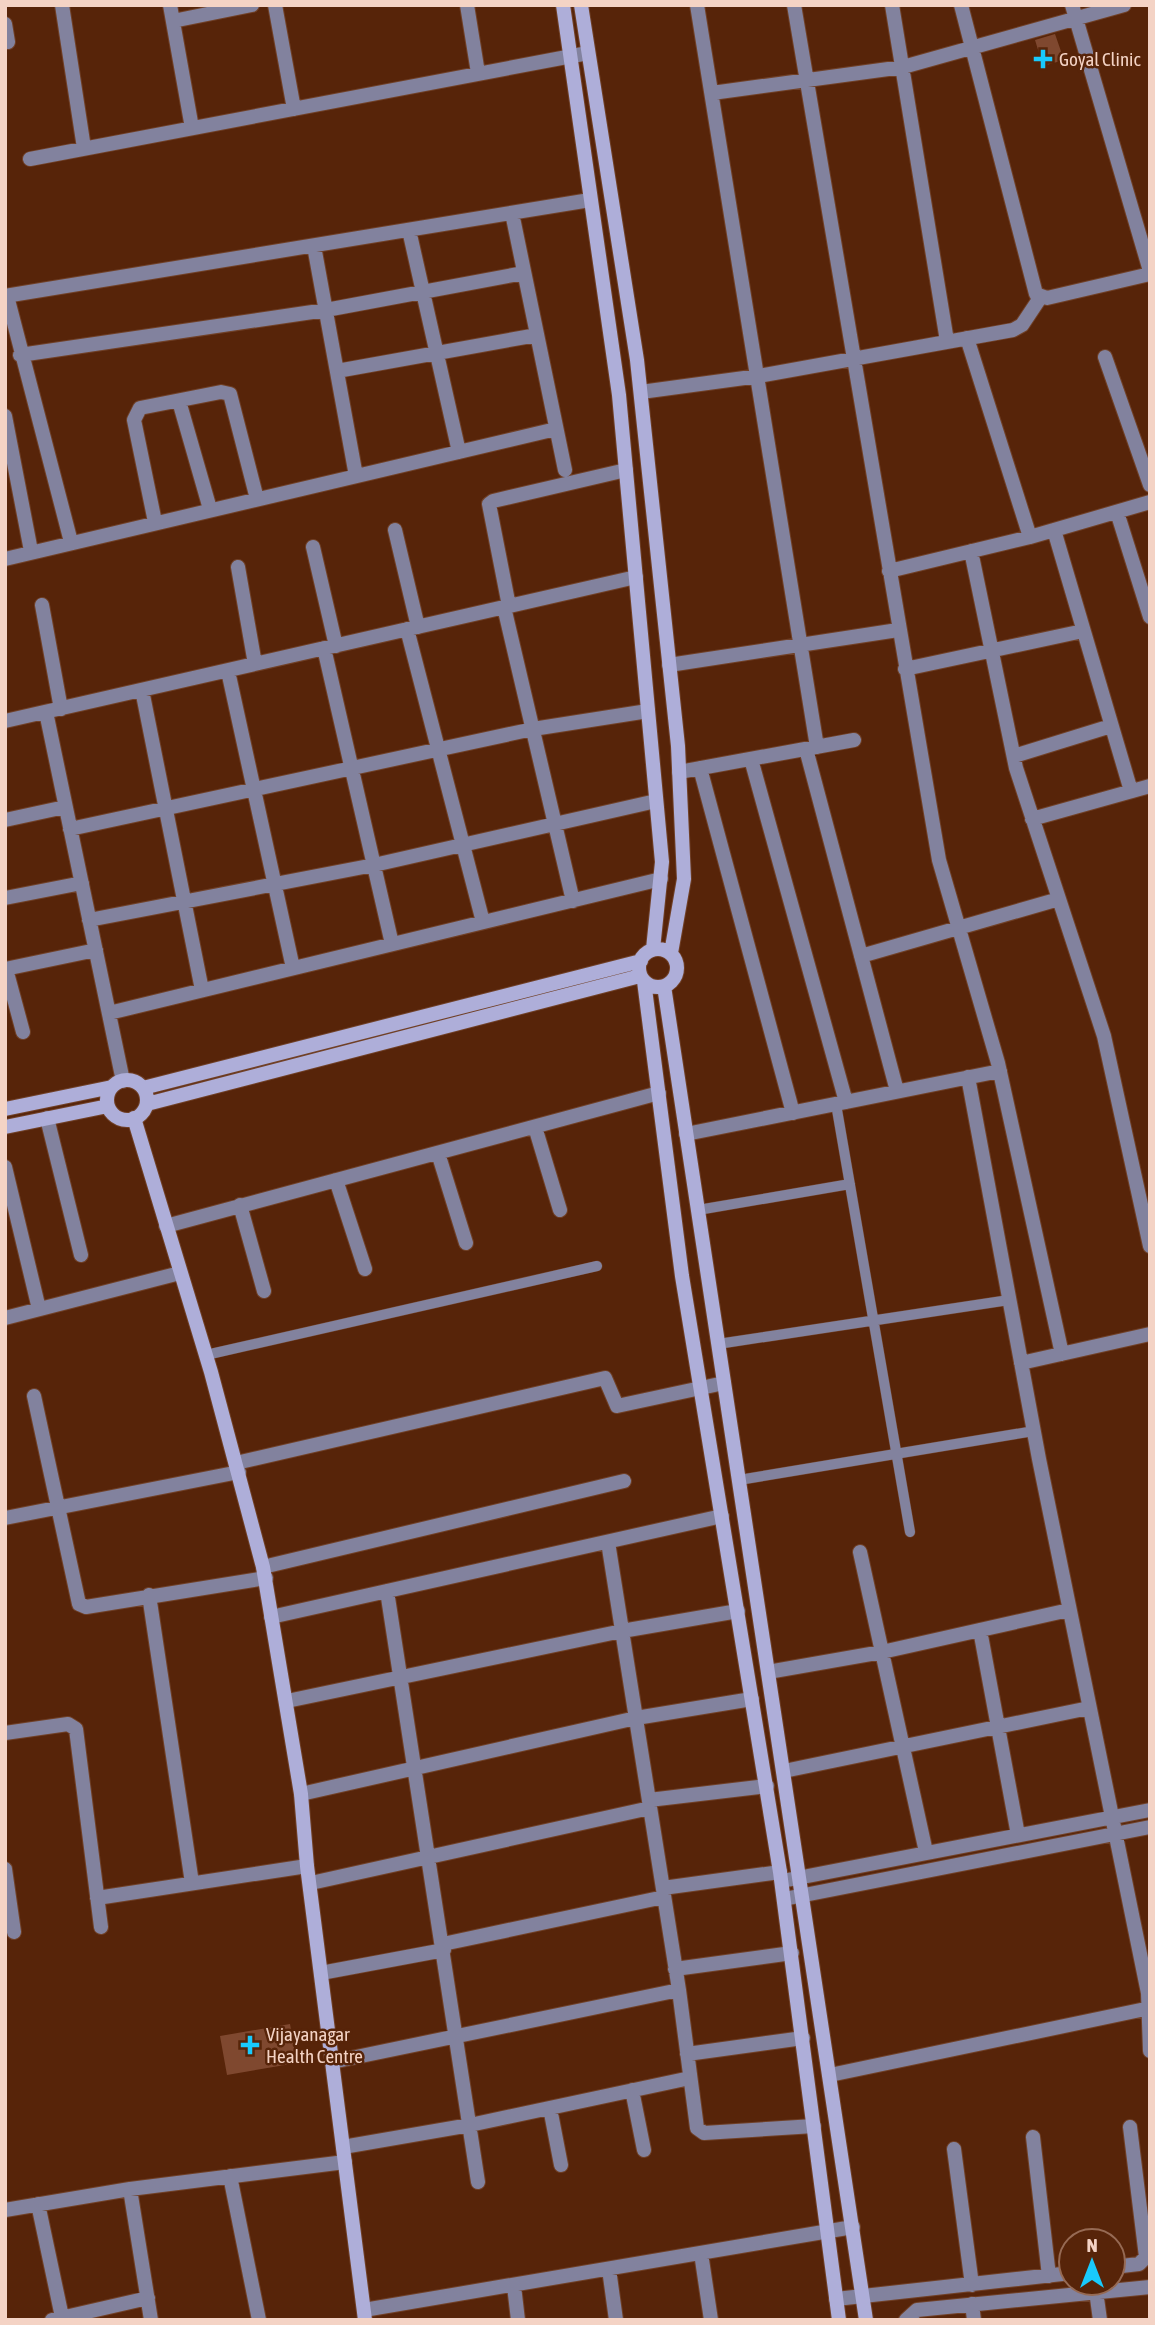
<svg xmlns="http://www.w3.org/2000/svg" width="1155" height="2325" font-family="'Asap Condensed',sans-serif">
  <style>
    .building { fill: #7f482f }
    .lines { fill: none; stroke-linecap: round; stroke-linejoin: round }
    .lane-casing { stroke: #704027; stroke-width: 11 }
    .street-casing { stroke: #704027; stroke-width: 16 }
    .secondary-casing { stroke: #704027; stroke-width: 16 }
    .lane { stroke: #82829e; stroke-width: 10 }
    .street { stroke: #82829e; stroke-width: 14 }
    .secondary { stroke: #aeaed9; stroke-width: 14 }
    .poi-dot { fill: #19cafc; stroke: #572409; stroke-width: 2.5 }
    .labels { text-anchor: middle; stroke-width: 5; stroke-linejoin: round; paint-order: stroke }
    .poi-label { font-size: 19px; fill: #f4d3c5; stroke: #572409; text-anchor: start }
  </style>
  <rect width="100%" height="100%" fill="#572409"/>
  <!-- building -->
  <path class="building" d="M 1055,34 L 1064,60 L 1043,66 L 1035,40 Z
    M 290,2024 L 297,2063 L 227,2075 L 220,2036 Z"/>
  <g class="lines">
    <defs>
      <path id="lane" d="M 836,1104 L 910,1532
        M 698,1210 L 850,1184
        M 718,1344 L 1009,1300
        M 206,1355 L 597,1266
        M 739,1480 L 1034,1431"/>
      <path id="street" d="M 62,5 L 84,148
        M 170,5 L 192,128
        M 275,5 L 294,109
        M 467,5 L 478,73
        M 697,5 L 817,747
        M 794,5 L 939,860 L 998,1063 L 1062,1354
        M 892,5 L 947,341
        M 961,5 L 1036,294 L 1047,298 L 1150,274
        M 1072,5 L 1150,271
        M 173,21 L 252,5
        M 5,24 L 8,42
        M 712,93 L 903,67 L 1124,5
        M 30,159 L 588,53
        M 512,213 L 565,470
        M 409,230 L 459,452
        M 314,246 L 356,476
        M 5,296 L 590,200
        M 7,296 L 71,542
        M 967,338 L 1030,537
        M 20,355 L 326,310 L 524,273
        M 1105,357 L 1150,485
        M 337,371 L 537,335
        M 641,392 L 759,376 L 1013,330 L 1022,325 L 1040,298
        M 179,401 L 210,509
        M 5,416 L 31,551
        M 1117,512 L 1150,617
        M 155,522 L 134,420 L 140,408 L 221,392 L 230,394 L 257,499
        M 395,530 L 418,627
        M 1054,530 L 1131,791
        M 313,547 L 336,646
        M 971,551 L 1016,768 L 1104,1036 L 1150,1246
        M 5,559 L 556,429
        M 238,567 L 255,664
        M 889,571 L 1030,537 L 1150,502
        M 42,605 L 61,709
        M 509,606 L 489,504 L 493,501 L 626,470
        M 504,607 L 573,901
        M 407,629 L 483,922
        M 324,648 L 392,944
        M 669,665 L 898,630
        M 905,669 L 1083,631
        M 228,671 L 293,968
        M 142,690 L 202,990
        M 46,712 L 123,1081
        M 5,721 L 636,577
        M 806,749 L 897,1091
        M 1014,756 L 1111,726
        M 751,759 L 846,1102
        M 700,768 L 793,1113
        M 679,772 L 854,740
        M 1032,819 L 1150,786
        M 5,820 L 65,807
        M 70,829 L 533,729 L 648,711
        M 5,898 L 82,883
        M 89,920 L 374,865 L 656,801
        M 861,956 L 1059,899
        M 5,969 L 96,950
        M 6,969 L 23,1032
        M 109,1013 L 661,879
        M 968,1077 L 1039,1459 L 1148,1993 L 1150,2051
        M 47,1118 L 81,1255
        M 535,1127 L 560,1210
        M 686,1134 L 1000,1071
        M 438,1153 L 466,1243
        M 5,1167 L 39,1309
        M 336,1180 L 365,1269
        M 240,1205 L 264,1291
        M 166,1226 L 659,1093
        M 5,1318 L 180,1273
        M 1021,1363 L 1150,1334
        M 34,1396 L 79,1604 L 86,1607 L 266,1578
        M 236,1463 L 605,1378 L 617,1406 L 724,1383
        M 5,1518 L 239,1472
        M 608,1542 L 679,1990 L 697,2128 L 704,2133 L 814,2126
        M 860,1552 L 926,1852
        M 263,1567 L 624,1481
        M 387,1591 L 478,2182
        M 149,1595 L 192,1883
        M 271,1617 L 722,1516
        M 980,1630 L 1018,1835
        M 768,1672 L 882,1652 L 1069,1610
        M 287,1701 L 622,1631 L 738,1611
        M 5,1733 L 68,1724 L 76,1729 L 101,1927
        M 784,1771 L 1089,1708
        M 301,1794 L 636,1718 L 752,1699
        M 649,1800 L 767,1786
        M 5,1869 L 14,1932
        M 782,1881 L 1150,1810
        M 311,1883 L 650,1808
        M 663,1888 L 780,1872
        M 97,1898 L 307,1866
        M 784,1899 L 1150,1827
        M 443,1944 L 664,1897
        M 675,1969 L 792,1953
        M 321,1973 L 444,1950
        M 687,2054 L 803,2038
        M 332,2062 L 679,1990
        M 830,2075 L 1150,2008
        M 632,2090 L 644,2150
        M 550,2108 L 561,2165
        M 1033,2137 L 1049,2276
        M 343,2147 L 470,2125 L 690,2078
        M 954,2149 L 972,2285
        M 230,2176 L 259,2320
        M 130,2189 L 151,2320
        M 38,2204 L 62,2317
        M 5,2210 L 130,2189 L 345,2162
        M 701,2253 L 711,2320
        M 1113,2267 L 1139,2264 L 1146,2257 L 1130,2127
        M 609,2269 L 616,2320
        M 514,2286 L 518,2320
        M 1096,2291 L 1100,2320
        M 836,2299 L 1071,2273
        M 972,2304 L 974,2320
        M 364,2310 L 853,2227
        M 52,2320 L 148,2298
        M 906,2320 L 917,2310 L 1150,2287"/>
      <path id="secondary" d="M 563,5 L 619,395 L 662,862 L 653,949
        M 581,5 L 637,360 L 678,746 L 684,879 L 671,953
        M639 968a19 19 0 1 1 38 0a19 19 0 1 1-38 0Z
        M 644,981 L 682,1276 L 780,1872 L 839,2320
        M 664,986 L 866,2320
        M107 1100a20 20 0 1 1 40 0a20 20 0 1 1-40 0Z
        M 143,1088 L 641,961
        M 147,1104 L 640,976
        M 5,1109 L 112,1087
        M 134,1118 L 211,1372 L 263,1567 L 301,1794 L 307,1866 L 365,2320
        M 5,1127 L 108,1106"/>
    </defs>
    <!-- lane casing -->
    <use href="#lane" class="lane-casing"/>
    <!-- street casing -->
    <use href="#street" class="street-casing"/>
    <!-- secondary casing -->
    <use href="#secondary" class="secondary-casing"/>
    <!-- lane -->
    <use href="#lane" class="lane"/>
    <!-- street -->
    <use href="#street" class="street"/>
    <!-- secondary -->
    <use href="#secondary" class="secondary"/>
  </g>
  <!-- markers -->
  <g class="poi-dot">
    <path d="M1039.5 48.5h7v7h7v7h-7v7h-7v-7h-7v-7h7z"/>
    <path d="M246.5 2034.5h7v7h7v7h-7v7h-7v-7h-7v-7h7z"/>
  </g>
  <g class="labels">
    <!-- poi labels -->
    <g class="poi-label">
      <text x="1059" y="66">Goyal Clinic</text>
      <text x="266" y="2041">Vijayanagar<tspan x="266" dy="22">Health Centre</tspan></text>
    </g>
  </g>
  <!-- border -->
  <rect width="1155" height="2325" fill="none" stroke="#f4d3c5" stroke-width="14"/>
  <!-- north arrow -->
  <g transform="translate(1092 2262)"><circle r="33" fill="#572409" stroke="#966a54" stroke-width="2"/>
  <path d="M0-5L12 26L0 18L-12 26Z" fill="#19cafc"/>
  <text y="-10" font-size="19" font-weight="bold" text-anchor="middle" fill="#f4d3c5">N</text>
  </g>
</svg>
